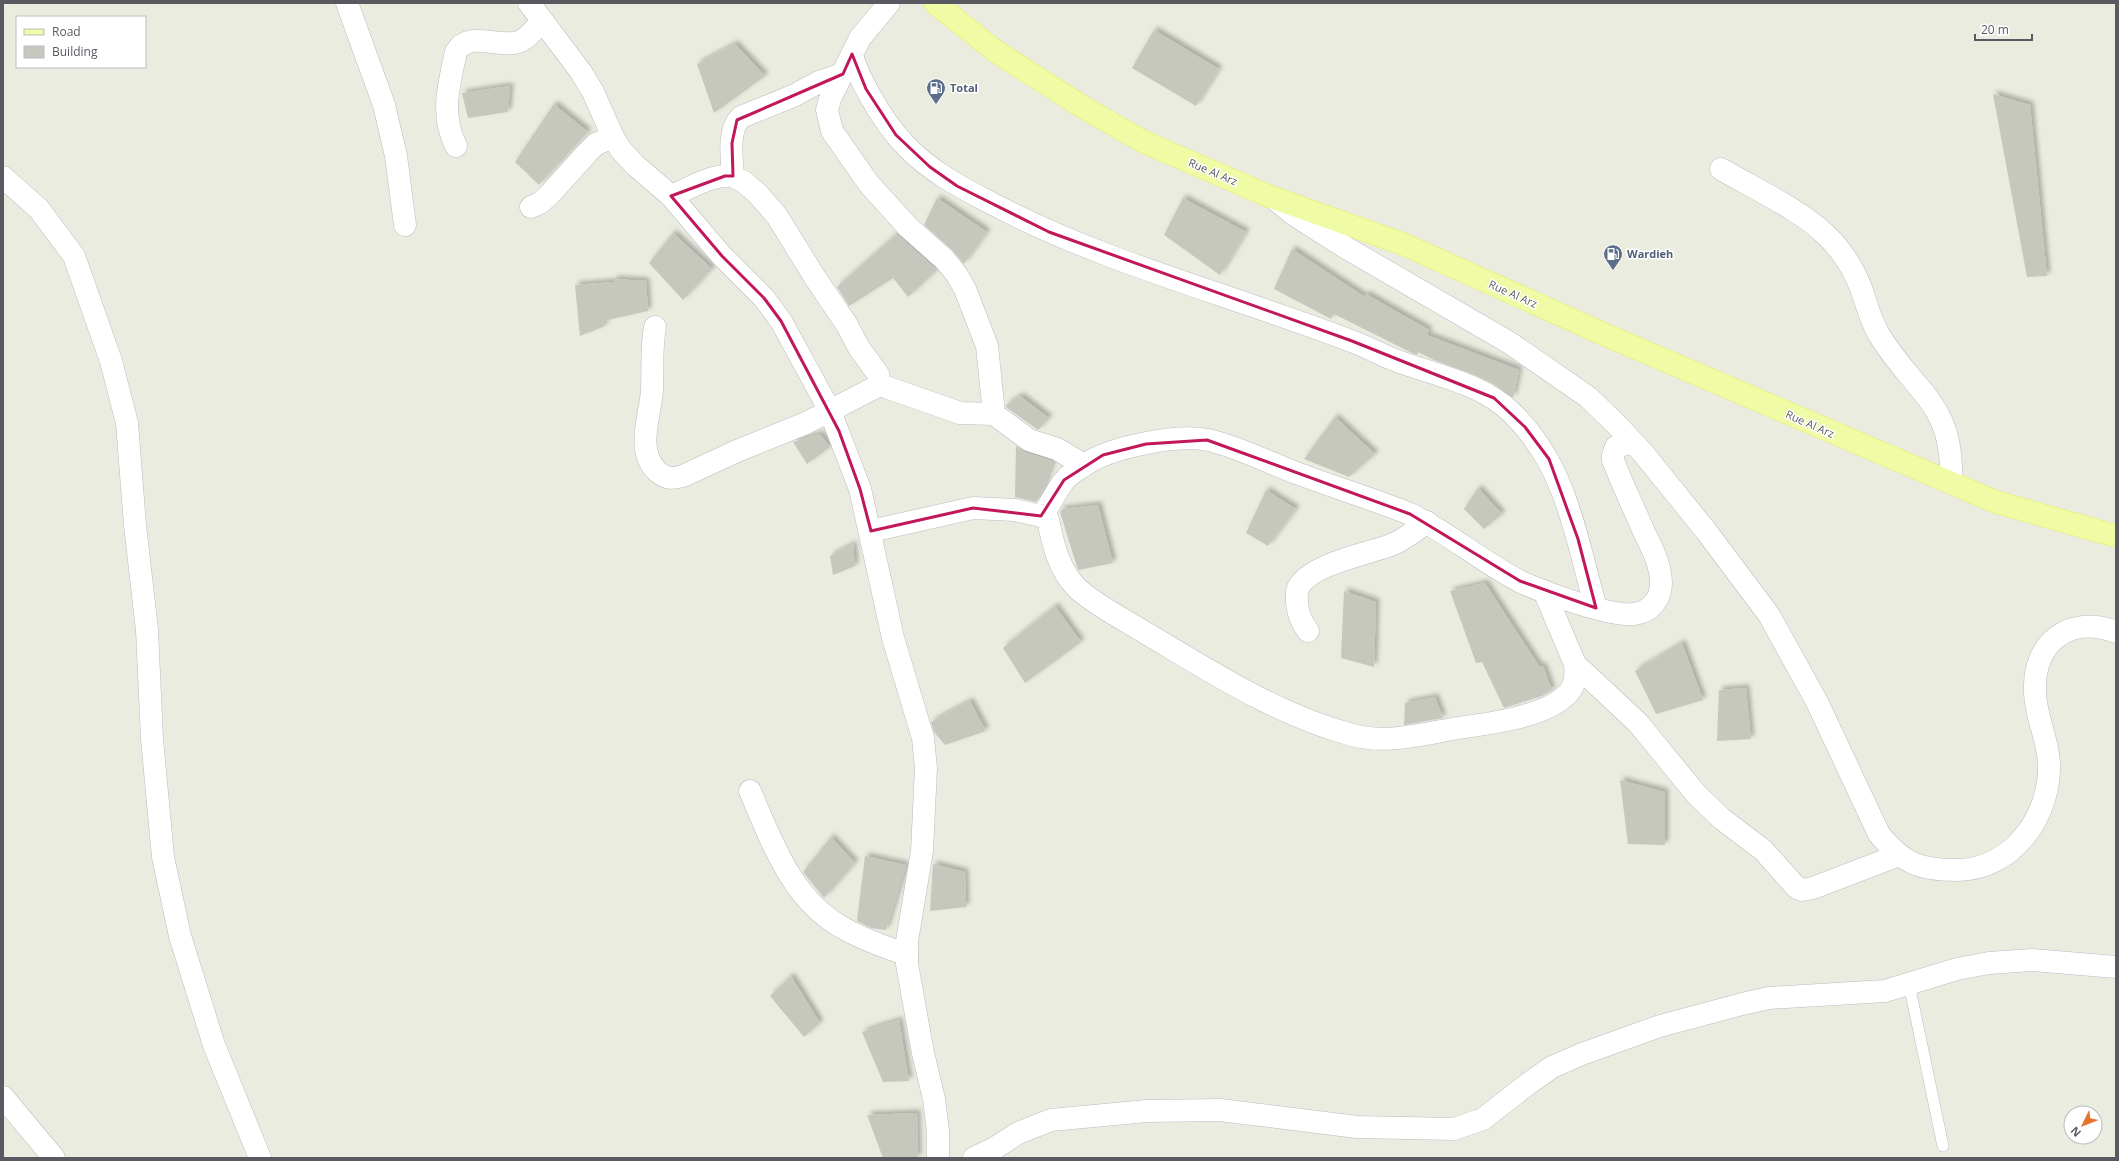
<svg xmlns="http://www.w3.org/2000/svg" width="2119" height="1161" font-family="'Open Sans',sans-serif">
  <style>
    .building { fill: #c6c7bd; filter: url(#shadow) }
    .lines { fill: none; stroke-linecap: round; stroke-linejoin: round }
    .service-casing { stroke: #bbbbc2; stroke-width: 12 }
    .minor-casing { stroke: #bbbbc2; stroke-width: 23 }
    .tertiary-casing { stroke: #bbbbc2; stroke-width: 23 }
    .secondary-casing { stroke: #bbbcc4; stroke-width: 23 }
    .primary-casing { stroke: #eaec59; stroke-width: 23 }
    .service { stroke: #fff; stroke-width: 11 }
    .minor { stroke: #fff; stroke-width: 22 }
    .tertiary { stroke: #fff; stroke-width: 22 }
    .secondary { stroke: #fff; stroke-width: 22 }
    .primary { stroke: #f0fca5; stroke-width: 22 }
    .marked { fill: none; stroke: #c2185b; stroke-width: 3; stroke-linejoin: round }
    .labels { text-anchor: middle; stroke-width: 3; stroke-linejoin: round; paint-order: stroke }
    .service-label { font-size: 11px; font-weight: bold; fill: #4e5e75; stroke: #fff; text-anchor: start }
    .street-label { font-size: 11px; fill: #595a61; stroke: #fff }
  </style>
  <defs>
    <filter id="shadow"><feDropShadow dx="3.5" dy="-3.5" stdDeviation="2" flood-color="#0004"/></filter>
  </defs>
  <rect width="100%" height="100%" fill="#ebece0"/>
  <!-- building -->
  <path class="building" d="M 1154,30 L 1219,69 L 1196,106 L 1132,68 Z
    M 735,44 L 765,76 L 714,113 L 697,64 Z
    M 510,86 L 508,112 L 468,118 L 462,93 Z
    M 1993,94 L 2030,105 L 2047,276 L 2027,277 Z
    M 554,104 L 588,132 L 539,185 L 515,162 Z
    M 937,198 L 987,232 L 964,264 L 953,251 L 924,225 Z
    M 1183,198 L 1246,232 L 1220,275 L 1164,235 Z
    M 673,233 L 712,269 L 683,300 L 649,263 Z
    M 897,234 L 937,270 L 908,297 L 893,278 L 849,306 L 837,287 Z
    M 1292,249 L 1365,297 L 1366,294 L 1429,330 L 1427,335 L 1519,370 L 1513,398 L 1493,384 L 1477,376 L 1434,360 L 1418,352 L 1417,355 L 1412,353 L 1334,314 L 1331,319 L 1274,289 Z
    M 614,279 L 646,281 L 648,311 L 603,321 L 605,326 L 580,336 L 575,285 L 614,282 Z
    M 1020,396 L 1049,418 L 1038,430 L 1006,407 L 1006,405 Z
    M 1335,417 L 1375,454 L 1349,477 L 1304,459 Z
    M 820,434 L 830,447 L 807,464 L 793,442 Z
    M 1016,446 L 1025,452 L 1053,461 L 1043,490 L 1036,502 L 1015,497 Z
    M 1478,488 L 1502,514 L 1484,529 L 1464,509 Z
    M 1266,490 L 1296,509 L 1268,546 L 1246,533 Z
    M 1098,505 L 1113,563 L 1078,570 L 1060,512 L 1062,509 Z
    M 853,544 L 855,566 L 833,575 L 830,556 Z
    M 1485,583 L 1539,666 L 1543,666 L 1552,690 L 1542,696 L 1504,708 L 1482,662 L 1476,663 L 1450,591 Z
    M 1344,591 L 1376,602 L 1374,667 L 1341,658 Z
    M 1055,606 L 1081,642 L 1025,683 L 1003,648 Z
    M 1682,643 L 1703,700 L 1656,714 L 1635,671 Z
    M 1746,688 L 1751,739 L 1717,741 L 1719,690 Z
    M 1435,697 L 1443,718 L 1404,725 L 1405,703 Z
    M 970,701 L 986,731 L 945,745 L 934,732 L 931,722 Z
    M 1620,780 L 1665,792 L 1665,845 L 1628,844 Z
    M 831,837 L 855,863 L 824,898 L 803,872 Z
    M 865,856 L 906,865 L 886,930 L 871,928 L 857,921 Z
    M 933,864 L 965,872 L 966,907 L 930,911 Z
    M 791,976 L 820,1023 L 804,1037 L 770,996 Z
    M 899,1020 L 909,1081 L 883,1082 L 862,1032 Z
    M 917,1113 L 918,1158 L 883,1158 L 867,1115 Z"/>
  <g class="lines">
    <defs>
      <path id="service" d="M 1909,984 L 1943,1146"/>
      <path id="minor" d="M 347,3 L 384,105 L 396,156 L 405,225
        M 889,3 L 860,38 L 830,99 L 827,110 L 832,131 L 869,184 L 908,227 L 945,260 L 957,275 L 965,289 L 987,346 L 994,414
        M 852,54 C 855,68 862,81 869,94 C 880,114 891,131 907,147 C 930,171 960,187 989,202 C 1064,242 1144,269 1224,296 C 1267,311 1309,325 1351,341 C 1365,346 1378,353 1392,359 C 1433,375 1481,382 1513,414 C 1567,467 1576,538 1596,608
        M 843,74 L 819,82 L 793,96 L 741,117 C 727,130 732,159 733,176 L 744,182 L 757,193 L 777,216 L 814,276 L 847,325 L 859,348 L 878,374 L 880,385 L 960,413 L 994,414 L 1029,440 L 1057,449 L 1084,465
        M 456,146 C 440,114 449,85 456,52 C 469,29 501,50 521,41 C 529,37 536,27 542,21
        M 1721,169 C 1753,188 1801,210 1826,235 C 1842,250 1853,268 1861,288 C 1867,305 1871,323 1881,338 C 1918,396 1954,404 1951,483
        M 3,177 L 39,209 L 74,256 L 111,361 L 127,423 L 135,525 L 147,630 L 152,739 L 163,857 L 180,936 L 214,1045 L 260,1158
        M 671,196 C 691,188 711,174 733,176
        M 531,207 L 540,203 L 549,195 L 588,152 L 596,144 L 613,137
        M 655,327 C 651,348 653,369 652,391 C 650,417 635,451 658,472 C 666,479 672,479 683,476 L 737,451 L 806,423 L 880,385
        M 1041,516 L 1048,520 C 1053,545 1059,570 1077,588 C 1092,603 1125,620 1144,632 C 1210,671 1277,715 1352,735 C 1384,744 1420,735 1452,729 C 1483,724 1549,718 1570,691 C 1576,683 1576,674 1575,664 L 1544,591
        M 1308,631 C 1301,622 1298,614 1297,603 C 1297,599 1296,592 1298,588 C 1310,564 1367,554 1391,545 C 1404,540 1416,530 1427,522
        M 1575,664 L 1638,723 L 1696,794 L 1722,819 L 1763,850 L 1797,888 L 1802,890 L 1813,888 L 1899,855
        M 750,791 C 772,842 792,901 845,929 C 864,940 886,947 907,955
        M 3,1097 L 54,1158"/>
      <path id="tertiary" d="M 529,3 L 581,72 L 593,92 L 613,137 L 621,150 L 635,165 L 671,196 L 722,256 L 764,298 L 781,321 L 830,411 L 860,489 L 893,638 L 923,738 L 926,768 L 922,851 L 907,941 L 907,964 L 923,1053 L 934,1099 L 938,1131 L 938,1158
        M 871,531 L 973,508 L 1015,510 L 1041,516 C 1051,505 1055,492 1064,481 C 1068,475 1077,470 1083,466 C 1109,447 1177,434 1208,440 C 1237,446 1271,464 1299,474 C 1336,488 1373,499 1410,514 C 1449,533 1482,562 1521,582 C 1543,592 1610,617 1634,614 C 1650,612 1661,600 1661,583 C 1661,565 1652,548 1644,532 C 1634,508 1622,484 1613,460 L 1613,455 L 1616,447 L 1632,442
        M 974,1158 L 995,1148 L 1018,1133 L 1051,1120 L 1147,1111 L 1220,1110 L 1357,1127 L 1454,1129 L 1483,1119 L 1528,1084 L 1552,1067 L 1582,1054 L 1660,1026 L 1742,1004 L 1769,998 L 1885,991 L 1957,969 L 1989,963 L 2032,960 L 2116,967"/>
      <path id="secondary" d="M 1277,201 L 1293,214 L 1343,246 L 1510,343 L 1588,397 L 1618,426 L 1643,453 L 1706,531 L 1769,615 L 1817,702 L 1879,834 C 1903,864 1920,870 1957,870 C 2013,870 2051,815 2049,763 C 2048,739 2035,715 2035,691 C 2033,643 2069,614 2116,632"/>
      <path id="primary" d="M 935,3 L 998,53 L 1086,109 L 1144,142 L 1271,197 L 1403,244 L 1608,336 L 1996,502 L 2116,536"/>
    </defs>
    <!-- service casing -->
    <use href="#service" class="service-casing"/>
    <!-- minor casing -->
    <use href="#minor" class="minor-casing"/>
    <!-- tertiary casing -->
    <use href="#tertiary" class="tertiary-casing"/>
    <!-- secondary casing -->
    <use href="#secondary" class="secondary-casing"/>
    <!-- primary casing -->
    <use href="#primary" class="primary-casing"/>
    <!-- service -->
    <use href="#service" class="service"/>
    <!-- minor -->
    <use href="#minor" class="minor"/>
    <!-- tertiary -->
    <use href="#tertiary" class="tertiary"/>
    <!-- secondary -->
    <use href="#secondary" class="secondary"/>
    <!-- primary -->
    <use href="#primary" class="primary"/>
  </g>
  <!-- marked area -->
  <path class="marked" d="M 852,54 L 866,89 L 896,135 L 930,167 L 957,186 L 1049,232 L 1352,341 L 1494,398 L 1525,427 L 1549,459 L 1578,539 L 1596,608 L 1520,581 L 1410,514 L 1207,440 L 1146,444 L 1103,455 L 1064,480 L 1041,516 L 973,508 L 871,531 L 860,489 L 839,431 L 781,321 L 764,298 L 722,256 L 671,196 L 725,176 L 733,176 L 732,143 L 737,120 L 843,74 Z"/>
  <!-- icons -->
  <defs>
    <symbol id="fuel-pin" viewBox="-11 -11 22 30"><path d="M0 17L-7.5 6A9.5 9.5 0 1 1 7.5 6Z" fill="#5c6f8a" stroke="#fff"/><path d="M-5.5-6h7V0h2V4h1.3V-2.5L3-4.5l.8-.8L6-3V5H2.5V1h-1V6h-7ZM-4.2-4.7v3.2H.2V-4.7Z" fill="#fff"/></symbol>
  </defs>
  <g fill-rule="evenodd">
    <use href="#fuel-pin" x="925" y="77" width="22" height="30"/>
    <use href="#fuel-pin" x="1602" y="243" width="22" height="30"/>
  </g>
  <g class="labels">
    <!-- service labels -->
    <g class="service-label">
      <text x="950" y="92">Total</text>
      <text x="1627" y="258">Wardieh</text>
    </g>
    <!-- street labels -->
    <g class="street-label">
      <text transform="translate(1213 172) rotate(23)" y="4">Rue Al Arz</text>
      <text transform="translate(1513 294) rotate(24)" y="4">Rue Al Arz</text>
      <text transform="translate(1810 424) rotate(24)" y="4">Rue Al Arz</text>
    </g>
  </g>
  <!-- border -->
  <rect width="2119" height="1161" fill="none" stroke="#595a61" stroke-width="8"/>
  <!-- legend -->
  <rect x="16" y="16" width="130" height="52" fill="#ffffff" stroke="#bdbdc0"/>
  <rect x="24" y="29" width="20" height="6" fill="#f0fca5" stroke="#bdbdc0"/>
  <text x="52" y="36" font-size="12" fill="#595a61">Road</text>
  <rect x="24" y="46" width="20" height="12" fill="#c6c7bd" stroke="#bdbdc0"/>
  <text x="52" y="56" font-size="12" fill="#595a61">Building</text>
  <!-- north arrow -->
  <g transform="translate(2083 1125) rotate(227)"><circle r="19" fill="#ffffff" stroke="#bdbdc0"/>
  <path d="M0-3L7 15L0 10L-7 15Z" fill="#e3732f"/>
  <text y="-6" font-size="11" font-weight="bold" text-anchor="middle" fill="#595a61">N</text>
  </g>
  <!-- scale -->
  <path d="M1975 34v6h57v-6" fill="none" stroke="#595a61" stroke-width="2"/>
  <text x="1981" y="34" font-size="12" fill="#595a61" stroke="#ffffff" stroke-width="3" paint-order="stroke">20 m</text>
</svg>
